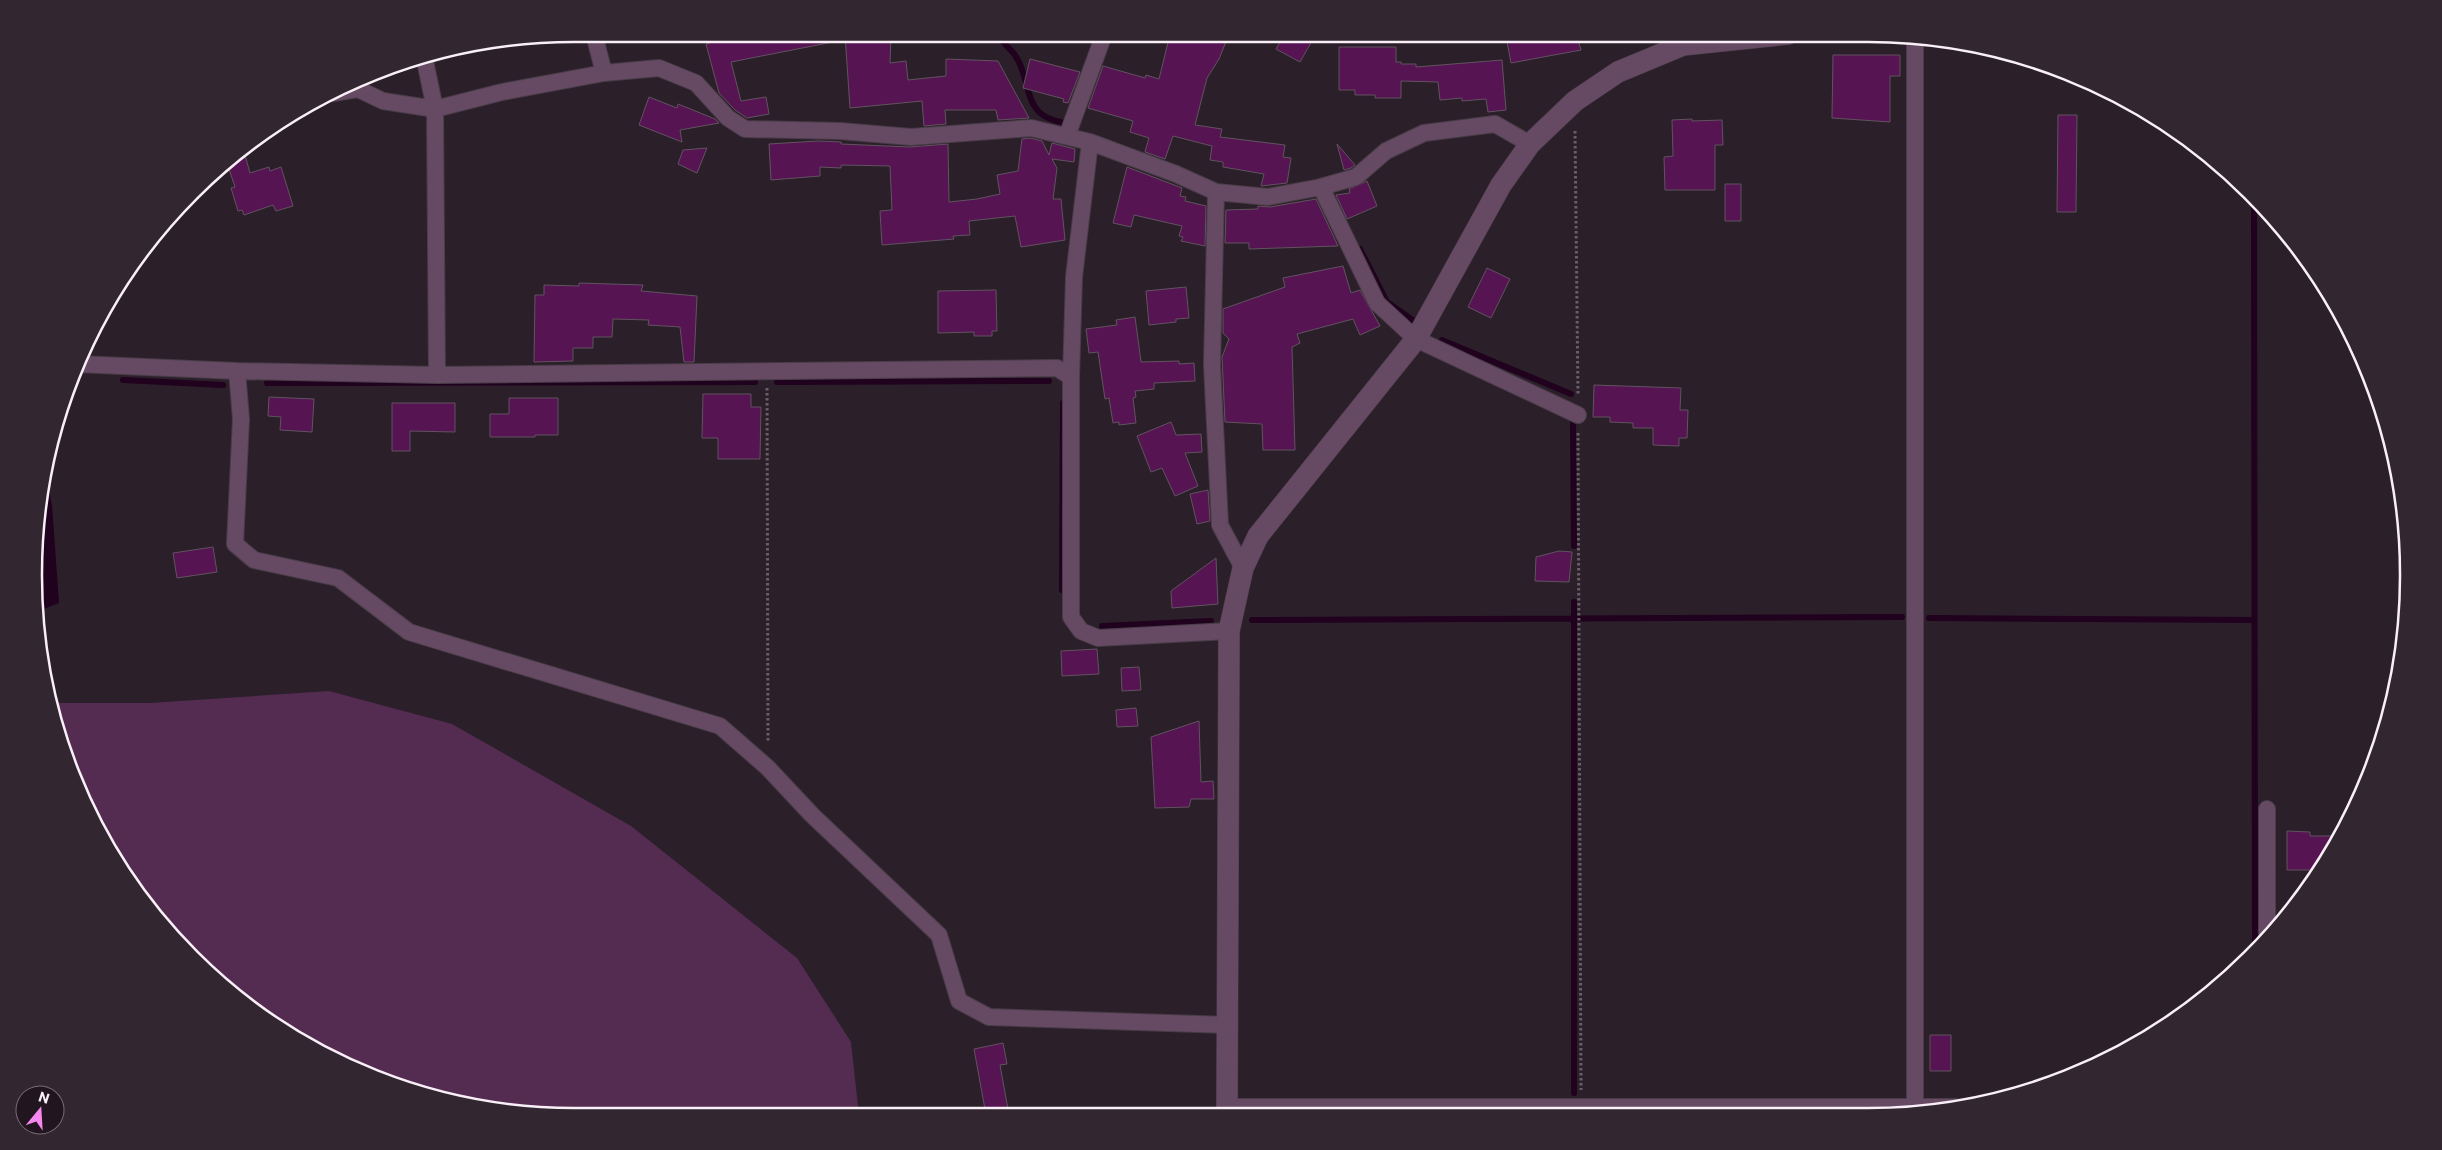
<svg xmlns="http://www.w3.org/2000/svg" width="2442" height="1150" font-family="Commissioner,sans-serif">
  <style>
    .green { fill: #542b51 }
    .water { fill: #20011e }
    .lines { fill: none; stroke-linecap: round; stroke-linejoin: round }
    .stream { stroke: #20011e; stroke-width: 6 }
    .building { fill: #561453; stroke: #61535f }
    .minor-casing { stroke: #483c47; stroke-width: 18 }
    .tertiary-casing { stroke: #483c47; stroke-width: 22 }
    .path { stroke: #6a5f68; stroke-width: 3; stroke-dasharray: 2.5 2.5; stroke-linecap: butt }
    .minor { stroke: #664963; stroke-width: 16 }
    .tertiary { stroke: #664963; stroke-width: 21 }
    .rim { fill: none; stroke: #f9f0f7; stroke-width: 2.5 }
  </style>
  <rect width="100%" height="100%" fill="#2b1f2a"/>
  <!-- green -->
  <path class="green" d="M 329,691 L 452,724 L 631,826 L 797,958 L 851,1042 L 859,1115 L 575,1116 L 469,1106 L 368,1075 L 275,1025 L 192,958 L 145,904 L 90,815 L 62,749 L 52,703 L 150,703 Z"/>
  <!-- water -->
  <path class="water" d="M 44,468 L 52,505 L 59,603 L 36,612 L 34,575 Z"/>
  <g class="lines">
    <!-- stream -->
    <path class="stream" d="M 999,34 C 1002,44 1009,47 1015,55 C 1034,83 1019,118 1068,123
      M 2254,197 L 2255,946
      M 1360,249 L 1387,302 L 1414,321
      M 1442,340 L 1571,394
      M 123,380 L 223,385
      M 777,382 L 1049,381
      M 267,383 L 755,382
      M 1573,420 L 1574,546
      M 1062,590 L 1063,403
      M 1574,602 L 1574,1093
      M 1929,618 L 2254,620
      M 1252,620 L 1902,617
      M 1102,626 L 1211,621"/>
  </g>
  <!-- building -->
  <path class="building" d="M 726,34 L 832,34 L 833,42 L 731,62 L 741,101 L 766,97 L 769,114 L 747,118 L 735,110 L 719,93 L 706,44 L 728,38 Z
    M 845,34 L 891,34 L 890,63 L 906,61 L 908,80 L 946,76 L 946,59 L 998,61 L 1029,118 L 998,120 L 996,110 L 945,110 L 946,124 L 924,126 L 922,101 L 850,108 Z
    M 1170,34 L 1229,34 L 1219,59 L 1207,78 L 1195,125 L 1222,129 L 1220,137 L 1285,145 L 1283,157 L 1291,158 L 1287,183 L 1261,186 L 1264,174 L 1223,167 L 1223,162 L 1210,160 L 1212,146 L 1173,136 L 1165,159 L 1145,152 L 1149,138 L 1130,132 L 1133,121 L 1088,108 L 1103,66 L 1145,78 L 1146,75 L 1159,79 Z
    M 1285,34 L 1316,34 L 1300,62 L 1276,49 Z
    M 1520,34 L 1576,34 L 1581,50 L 1511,63 L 1506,36 Z
    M 1339,47 L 1396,47 L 1396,62 L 1401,62 L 1401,64 L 1416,64 L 1416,67 L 1502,60 L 1506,110 L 1488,112 L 1486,99 L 1462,101 L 1462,98 L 1440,100 L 1438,82 L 1401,81 L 1401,98 L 1375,98 L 1375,95 L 1355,95 L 1355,90 L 1339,90 Z
    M 1833,55 L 1900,55 L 1900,76 L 1890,76 L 1890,122 L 1832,118 Z
    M 1030,59 L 1080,72 L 1068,103 L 1063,102 L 1064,99 L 1023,88 Z
    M 649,97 L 677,108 L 678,104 L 715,119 L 719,123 L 680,130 L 682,142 L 639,125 Z
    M 2058,115 L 2077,115 L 2076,212 L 2057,212 Z
    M 1692,119 L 1692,121 L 1722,120 L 1723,145 L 1715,145 L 1715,190 L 1665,190 L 1664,157 L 1673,156 L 1672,120 Z
    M 1030,138 L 1042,141 L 1049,155 L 1052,143 L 1075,149 L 1074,162 L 1052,159 L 1057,168 L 1053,199 L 1061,199 L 1065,240 L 1021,247 L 1015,216 L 969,221 L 970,235 L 953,236 L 954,239 L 882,245 L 880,211 L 892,210 L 890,166 L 841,165 L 841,168 L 820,167 L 820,176 L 771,180 L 769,144 L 818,141 L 841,142 L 841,144 L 910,147 L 948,144 L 949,202 L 977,199 L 1000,194 L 997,175 L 1018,171 L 1022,139 Z
    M 1337,144 L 1355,165 L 1351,168 L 1344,170 Z
    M 243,148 L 250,173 L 269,167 L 270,171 L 281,167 L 293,206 L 276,211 L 273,205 L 244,215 L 242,210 L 238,211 L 231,188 L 235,187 L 227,163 Z
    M 707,148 L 697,173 L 678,164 L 683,150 Z
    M 1127,167 L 1182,188 L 1180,196 L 1186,197 L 1185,201 L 1206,206 L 1205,246 L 1181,241 L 1183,237 L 1179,236 L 1182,226 L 1134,215 L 1131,227 L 1113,223 Z
    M 1367,181 L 1377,206 L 1347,219 L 1336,195 L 1350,193 L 1349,189 Z
    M 1725,184 L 1741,184 L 1741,221 L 1725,221 Z
    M 1316,199 L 1338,246 L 1249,249 L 1249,243 L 1225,243 L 1226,210 L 1258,209 L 1258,206 L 1270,207 Z
    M 1343,266 L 1351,293 L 1360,290 L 1380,326 L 1360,335 L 1353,319 L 1297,334 L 1300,343 L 1292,347 L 1295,450 L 1263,450 L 1262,424 L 1225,422 L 1222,357 L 1229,339 L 1223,333 L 1223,309 L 1285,287 L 1283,278 Z
    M 1487,268 L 1510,279 L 1491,318 L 1468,307 Z
    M 579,283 L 643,285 L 641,291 L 697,296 L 694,362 L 684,362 L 680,327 L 648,325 L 649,320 L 613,319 L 612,337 L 593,337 L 593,348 L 573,348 L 573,361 L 534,362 L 535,295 L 544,295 L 544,285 L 579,286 Z
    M 1186,287 L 1189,318 L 1176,319 L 1176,322 L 1149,325 L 1146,291 Z
    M 996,290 L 997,331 L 992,331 L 992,336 L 974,336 L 974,332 L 938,333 L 938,291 Z
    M 1135,317 L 1141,362 L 1179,361 L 1179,364 L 1194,363 L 1195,381 L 1154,383 L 1154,389 L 1135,391 L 1136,397 L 1133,398 L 1136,423 L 1119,425 L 1119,422 L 1113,423 L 1109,398 L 1105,399 L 1098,352 L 1089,353 L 1086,329 L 1117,325 L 1116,320 Z
    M 1594,385 L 1681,388 L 1680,410 L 1688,410 L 1687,438 L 1679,438 L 1679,446 L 1653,445 L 1653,428 L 1633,428 L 1633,423 L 1610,422 L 1610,417 L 1593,417 Z
    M 703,394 L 751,394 L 751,407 L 761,407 L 760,459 L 718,459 L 718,438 L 702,438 Z
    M 269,397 L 314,399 L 312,432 L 280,430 L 281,417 L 268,416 Z
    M 509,398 L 558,398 L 558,435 L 535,435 L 535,437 L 490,437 L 490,414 L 509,414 Z
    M 392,403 L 455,403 L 455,432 L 410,431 L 410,451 L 392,451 Z
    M 1171,422 L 1176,435 L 1201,434 L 1202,452 L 1185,453 L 1198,486 L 1175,496 L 1162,468 L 1151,472 L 1137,436 Z
    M 1208,490 L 1210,521 L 1197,524 L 1190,494 Z
    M 213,547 L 217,572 L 177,578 L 173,553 Z
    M 1559,551 L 1572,552 L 1569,582 L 1535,581 L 1536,557 Z
    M 1216,558 L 1218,604 L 1172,608 L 1171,591 Z
    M 1097,649 L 1099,674 L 1062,676 L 1061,651 Z
    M 1139,667 L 1141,690 L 1122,691 L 1121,668 Z
    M 1136,708 L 1138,726 L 1117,727 L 1116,710 Z
    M 1199,721 L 1201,782 L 1213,781 L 1214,799 L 1191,799 L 1189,807 L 1155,808 L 1151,737 Z
    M 2287,831 L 2310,832 L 2310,836 L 2336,836 L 2316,870 L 2287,870 Z
    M 1930,1035 L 1951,1035 L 1951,1071 L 1930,1071 Z
    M 1003,1043 L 1007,1064 L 1000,1065 L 1009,1115 L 986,1115 L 974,1049 Z"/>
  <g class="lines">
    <defs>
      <path id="minor" d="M 602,34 L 596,42 L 604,73
        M 424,56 L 435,109 L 437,375
        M 333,93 L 358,89 L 383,101 L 435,109 L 502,92 L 604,73 L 659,68 L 696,83 L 728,118 L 745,129 L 840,131 L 911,137 L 1031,128 L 1090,142 L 1176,174 L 1216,192 L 1268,197 L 1321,187 L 1356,177 L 1386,151 L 1424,133 L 1495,124 L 1530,144
        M 1067,136 L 1102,40 L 1101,34
        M 1321,187 L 1377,303 L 1416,339 L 1578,415
        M 1216,192 L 1212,365 L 1220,525 L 1243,568
        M 77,364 L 237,371 L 437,375 L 1057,368 L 1071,377 L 1071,617 L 1081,631 L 1098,638 L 1229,631
        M 237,371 L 241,419 L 235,544 L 254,560 L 338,578 L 409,632 L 720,726 L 768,768 L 812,815 L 939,935 L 959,1001 L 989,1017 L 1228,1025
        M 1071,377 L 1074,277 L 1090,142
        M 2267,809 L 2267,933
        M 1227,1107 L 1956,1107
        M 1915,1112 L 1915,38"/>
      <path id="tertiary" d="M 1227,1114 L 1229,631 L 1243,568 L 1258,536 L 1416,339 L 1501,185 L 1530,144 L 1575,101 L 1618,72 L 1683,45 L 1788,34"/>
    </defs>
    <!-- minor casing -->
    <use href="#minor" class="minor-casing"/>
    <!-- tertiary casing -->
    <use href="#tertiary" class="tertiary-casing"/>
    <!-- path -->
    <path class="path" d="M 1575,131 L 1578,395
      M 767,388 L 768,742
      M 1578,433 L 1581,1090"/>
    <!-- minor -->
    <use href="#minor" class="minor"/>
    <!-- tertiary -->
    <use href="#tertiary" class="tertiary"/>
  </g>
  <!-- crop -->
  <path d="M0 0H2442V1150H0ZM574 42H1868A532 532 0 0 1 2400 574V576A532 532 0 0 1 1868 1108H574A532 532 0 0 1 42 576V574A532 532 0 0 1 574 42Z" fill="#322731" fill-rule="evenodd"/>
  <path class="rim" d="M574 42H1868A532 532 0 0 1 2400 574V576A532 532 0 0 1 1868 1108H574A532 532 0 0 1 42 576V574A532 532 0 0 1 574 42Z"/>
  <!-- north arrow -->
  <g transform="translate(40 1110) rotate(18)"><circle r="24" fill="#211520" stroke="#776d76"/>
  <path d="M0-4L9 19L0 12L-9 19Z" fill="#f688ed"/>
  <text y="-8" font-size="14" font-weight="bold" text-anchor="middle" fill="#f9f0f7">N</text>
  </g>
</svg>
